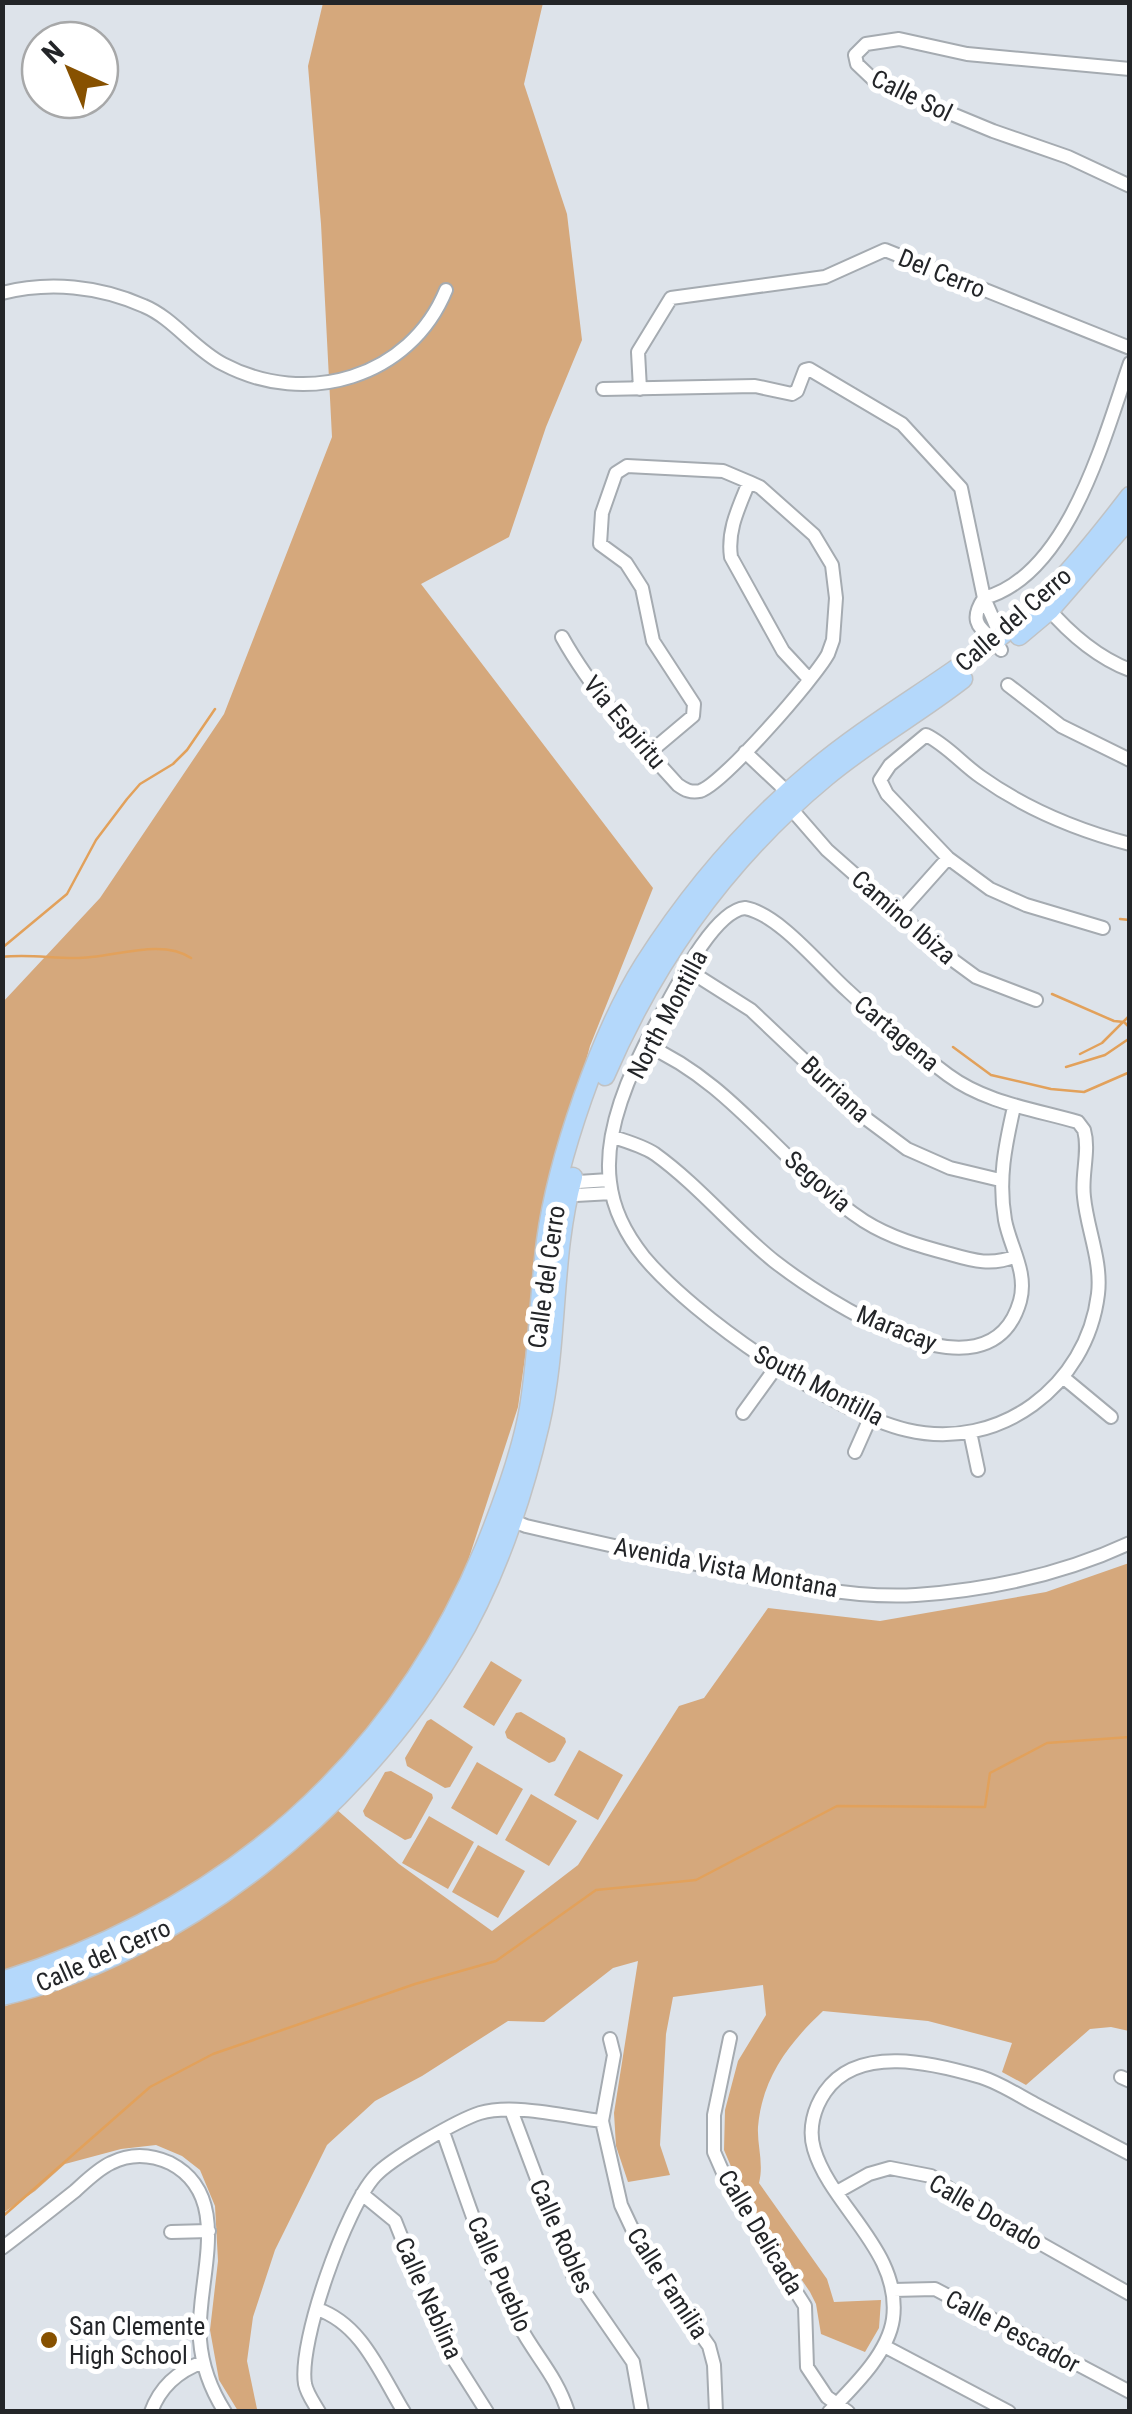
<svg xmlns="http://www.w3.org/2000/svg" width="1132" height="2414" font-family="'Roboto Condensed',sans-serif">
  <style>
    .green { fill: #d5a87c }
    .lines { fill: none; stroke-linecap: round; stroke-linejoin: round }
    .stream { stroke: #e2a15b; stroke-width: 2.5 }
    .minor-casing { stroke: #a5abb1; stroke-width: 16 }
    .major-casing { stroke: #c1c2c3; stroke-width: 21 }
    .minor { stroke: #fff; stroke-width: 12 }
    .major { stroke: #b4d8fb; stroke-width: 18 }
    .poi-dot { fill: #875100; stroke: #fff; stroke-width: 4 }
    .labels { text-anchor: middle; stroke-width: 10; stroke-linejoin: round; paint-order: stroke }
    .street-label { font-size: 25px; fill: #232528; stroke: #fff }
    .poi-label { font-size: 25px; fill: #232528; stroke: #fff; text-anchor: start }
  </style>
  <rect width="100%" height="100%" fill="#dde3ea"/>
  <!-- green -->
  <path class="green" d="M 323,3 L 543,3 L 524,84 L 567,214 L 582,340 L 546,427 L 509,537 L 421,584 L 653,888 L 590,1046 L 547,1203 L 518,1407 L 465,1570 L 428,1641 L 380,1714 L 346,1758 L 269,1832 L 165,1903 L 107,1934 L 3,1972 L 2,1003 L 100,898 L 224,714 L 332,437 L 321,224 L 308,66 Z
    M 1129,1563 L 1129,2031 L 1111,2027 L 1090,2029 L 1026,2085 L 1002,2072 L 1012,2043 L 928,2021 L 823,2011 C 789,2043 762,2078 758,2127 C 757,2146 764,2163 759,2183 L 827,2279 L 834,2302 L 881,2300 L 879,2328 L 865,2352 L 821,2334 L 816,2304 L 810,2292 L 742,2192 L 724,2150 L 725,2110 L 738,2061 L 766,2015 L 763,1985 L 673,1997 L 666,2034 L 660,2145 L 670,2175 L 628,2182 L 616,2146 L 614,2113 L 638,1961 L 613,1968 L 544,2022 L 508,2021 L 422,2076 L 375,2101 L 327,2145 L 275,2250 L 253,2317 L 247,2361 L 257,2409 L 238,2411 L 219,2380 L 210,2330 L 218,2261 L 215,2206 L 200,2170 L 182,2156 L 156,2145 L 121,2149 L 65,2164 L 35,2191 L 3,2213 L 3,2007 C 128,1962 244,1908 336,1809 L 399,1864 L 492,1931 L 578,1865 L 679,1706 L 704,1698 L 768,1608 L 880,1621 L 1046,1592 Z
    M 491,1661 L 522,1680 L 494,1726 L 463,1707 Z
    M 521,1712 L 565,1738 L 566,1742 L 555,1761 L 549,1763 L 507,1738 L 505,1732 L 516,1713 Z
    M 431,1719 L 473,1747 L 450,1787 L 445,1788 L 407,1766 L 405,1758 L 427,1721 Z
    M 579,1750 L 623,1775 L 598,1820 L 554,1795 Z
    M 477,1762 L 523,1789 L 497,1835 L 451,1808 Z
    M 391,1771 L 432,1794 L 433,1798 L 411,1838 L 405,1840 L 365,1816 L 363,1811 L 385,1772 Z
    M 531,1794 L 577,1821 L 549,1866 L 505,1840 Z
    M 429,1816 L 474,1842 L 448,1889 L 402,1863 Z
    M 478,1845 L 525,1871 L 498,1918 L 452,1892 Z"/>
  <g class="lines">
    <!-- stream -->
    <path class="stream" d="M 1120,919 L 1130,920
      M 2,948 L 67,894 L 96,840 L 127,799 L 140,784 L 173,764 L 187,750 L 215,709
      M 2,957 C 26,954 50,958 74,958 C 109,959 161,937 191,958
      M 1052,994 L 1114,1021 L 1124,1022 L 1130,1028
      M 953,1047 L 991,1075 L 1051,1089 L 1084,1092 L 1130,1072
      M 1080,1054 L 1102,1043 L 1130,1015
      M 1066,1067 L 1105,1055 L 1130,1038
      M 2,2217 L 150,2087 L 213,2054 L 415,1984 L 496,1961 L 596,1890 L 696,1880 L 837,1806 L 985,1807 L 990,1773 L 1047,1743 L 1130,1737"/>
    <defs>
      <path id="minor" d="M 1130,69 L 967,54 L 899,39 L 866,44 L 855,55 L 857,64 L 877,83 L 993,131 L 1068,157 L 1130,186
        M 2,293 C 49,281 99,286 144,306 C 173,318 194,349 223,364 C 306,408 410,378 446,290
        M 603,389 L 755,386 L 792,394 L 797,391 L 805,370 L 809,369 L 902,424 L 961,488 L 984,598 L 997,628 L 996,641
        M 640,389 L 638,352 L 671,298 L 825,277 L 885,250 L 1130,348
        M 749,482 C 739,507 727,530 731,557 L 783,651 L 809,679
        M 1045,605 C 1068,632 1096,657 1130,670
        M 562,637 C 592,691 636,739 678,785 C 685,790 691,793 700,791 C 722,785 815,678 828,654 L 833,640 L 836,598 L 832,565 L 814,535 L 760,487 L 749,482 L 723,471 L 627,466 L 616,473 L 602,513 L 600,544 L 626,563 L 642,588 L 653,641 L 694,704 L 693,716 L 649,753
        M 1001,650 C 989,630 964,628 984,598 C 1069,575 1104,437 1130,363
        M 1008,685 L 1061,726 L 1130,760
        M 745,752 L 781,786 L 794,812 L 827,850 L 946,955 L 976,977 L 1036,1000
        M 745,908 C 779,914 821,967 847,990 C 878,1019 913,1049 948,1075 C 986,1103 1033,1109 1078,1122 L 1084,1130 C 1090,1151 1081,1175 1084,1197 C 1087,1229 1102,1261 1098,1294 C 1087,1386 999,1452 907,1430 C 832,1412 694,1317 644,1257 C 627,1236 613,1209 610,1182 C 603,1130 631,1069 656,1024 C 672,996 712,911 745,908 Z
        M 899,913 L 948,858
        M 1103,928 L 1026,905 L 990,889 L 948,858 L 887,794 L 880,780 L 890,765 L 926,735 C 947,745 962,764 981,777 C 1026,809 1077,830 1130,844
        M 688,970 L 751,1010 L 864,1117 L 907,1149 L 950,1168 L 1000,1180
        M 645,1045 C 732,1081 786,1170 864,1221 C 891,1238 920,1246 950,1254 C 974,1261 992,1266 1016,1256
        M 613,1137 C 626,1141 643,1146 655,1154 C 698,1185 733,1228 774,1261 C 823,1299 989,1410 1020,1301 C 1028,1272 1010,1247 1005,1220 C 998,1180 1005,1146 1014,1107
        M 568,1187 L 578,1182 L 609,1180
        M 570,1187 L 576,1195 L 612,1193
        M 1064,1378 L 1111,1417
        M 743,1413 L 777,1366
        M 970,1432 L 978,1470
        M 855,1452 L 871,1416
        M 508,1519 L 526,1526 C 586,1540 645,1553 705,1566 C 771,1581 848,1599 916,1595 C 989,1590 1063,1574 1130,1543
        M 730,2038 L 714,2115 L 714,2152 L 728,2184 L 805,2306 L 807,2367 L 827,2397 L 848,2412
        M 610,2039 L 614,2055 L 602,2121 L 621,2205 L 644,2254 L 709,2346 L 714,2365 L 716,2412
        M 1121,2077 L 1130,2081
        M 511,2110 L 573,2275 L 633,2362 L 642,2412
        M 443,2132 C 466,2196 487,2265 519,2325 C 536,2357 556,2375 568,2412
        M 837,2192 L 869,2174 L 890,2168 L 931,2176 L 976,2207 L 1130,2294
        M 362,2194 L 395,2221 L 444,2344 L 487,2412
        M 171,2232 L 209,2231
        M 2,2248 C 27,2229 51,2210 75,2191 C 86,2181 98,2169 111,2163 C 131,2153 150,2154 170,2163 C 236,2197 195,2283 200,2340 C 202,2366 211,2390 225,2412
        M 893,2290 L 935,2289 L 1130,2392
        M 317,2309 C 362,2324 380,2373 404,2412
        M 884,2346 L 1009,2412
        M 151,2412 C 160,2387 178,2371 203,2362
        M 319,2412 C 314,2403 307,2394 305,2384 C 298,2342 346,2208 375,2176 C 390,2159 458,2120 480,2113 C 513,2103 568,2117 602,2121
        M 829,2412 C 853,2387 888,2354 893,2319 C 902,2251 831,2207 814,2149 C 808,2129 814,2108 825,2092 C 858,2044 933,2063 981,2077 C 1000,2083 1018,2095 1035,2104 C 1067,2121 1098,2137 1130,2154"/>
      <path id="major" d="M 1019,636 L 1050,610 L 1130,518
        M 605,1076 C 655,960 728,858 826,777 C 869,741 918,714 963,679
        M 2,1981 C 226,1910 393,1766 484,1549 C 502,1505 521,1455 529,1408 C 538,1353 539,1297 546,1241 C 557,1159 600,1034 644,964 C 690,892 746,826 811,772 C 869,723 936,686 996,640 C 1048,600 1090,548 1130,496
        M 2,1996 C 183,1953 360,1807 454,1649 C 495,1581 522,1501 540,1424 C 559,1343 551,1257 573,1177"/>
    </defs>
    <!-- minor casing -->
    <use href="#minor" class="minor-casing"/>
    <!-- major casing -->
    <use href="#major" class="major-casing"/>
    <!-- minor -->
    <use href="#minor" class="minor"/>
    <!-- major -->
    <use href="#major" class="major"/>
  </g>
  <!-- markers -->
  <circle class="poi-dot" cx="49" cy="2340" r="10"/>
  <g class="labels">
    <!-- street labels -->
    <g class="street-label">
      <text transform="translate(912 95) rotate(26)" y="9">Calle Sol</text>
      <text transform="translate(942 273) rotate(22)" y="9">Del Cerro</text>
      <text transform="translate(1013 619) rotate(-41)" y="9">Calle del Cerro</text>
      <text transform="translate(625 722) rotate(50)" y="9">Via Espiritu</text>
      <text transform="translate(904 917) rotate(41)" y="9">Camino Ibiza</text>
      <text transform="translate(667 1014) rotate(-62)" y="9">North Montilla</text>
      <text transform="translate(897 1033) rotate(40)" y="9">Cartagena</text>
      <text transform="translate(836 1089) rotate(43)" y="9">Burriana</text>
      <text transform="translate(818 1181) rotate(41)" y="9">Segovia</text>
      <text transform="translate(546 1277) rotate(-82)" y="9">Calle del Cerro</text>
      <text transform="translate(897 1328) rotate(22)" y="9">Maracay</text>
      <text transform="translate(819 1385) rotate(28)" y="9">South Montilla</text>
      <text transform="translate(726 1567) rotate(11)" y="9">Avenida Vista Montana</text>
      <text transform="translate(103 1955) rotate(-24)" y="9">Calle del Cerro</text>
      <text transform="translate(986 2212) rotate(30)" y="9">Calle Dorado</text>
      <text transform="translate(761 2232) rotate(59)" y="9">Calle Delicada</text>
      <text transform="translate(562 2236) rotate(66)" y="9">Calle Robles</text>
      <text transform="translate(500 2274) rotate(66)" y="9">Calle Pueblo</text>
      <text transform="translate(668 2283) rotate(57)" y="9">Calle Familia</text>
      <text transform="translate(429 2298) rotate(66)" y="9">Calle Neblina</text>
      <text transform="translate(1013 2331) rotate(28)" y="9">Calle Pescador</text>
    </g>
    <!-- poi labels -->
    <g class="poi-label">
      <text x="69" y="2335">San Clemente<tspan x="69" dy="29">High School</tspan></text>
    </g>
  </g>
  <!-- border -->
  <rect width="1132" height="2414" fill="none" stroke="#232528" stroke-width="10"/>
  <!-- north arrow -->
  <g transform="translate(70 70) rotate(316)"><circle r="48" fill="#ffffff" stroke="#a7a8a9" stroke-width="2.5"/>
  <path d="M0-8L18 38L0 25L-18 38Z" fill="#875100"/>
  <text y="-15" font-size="28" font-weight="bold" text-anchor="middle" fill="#232528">N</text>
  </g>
</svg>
